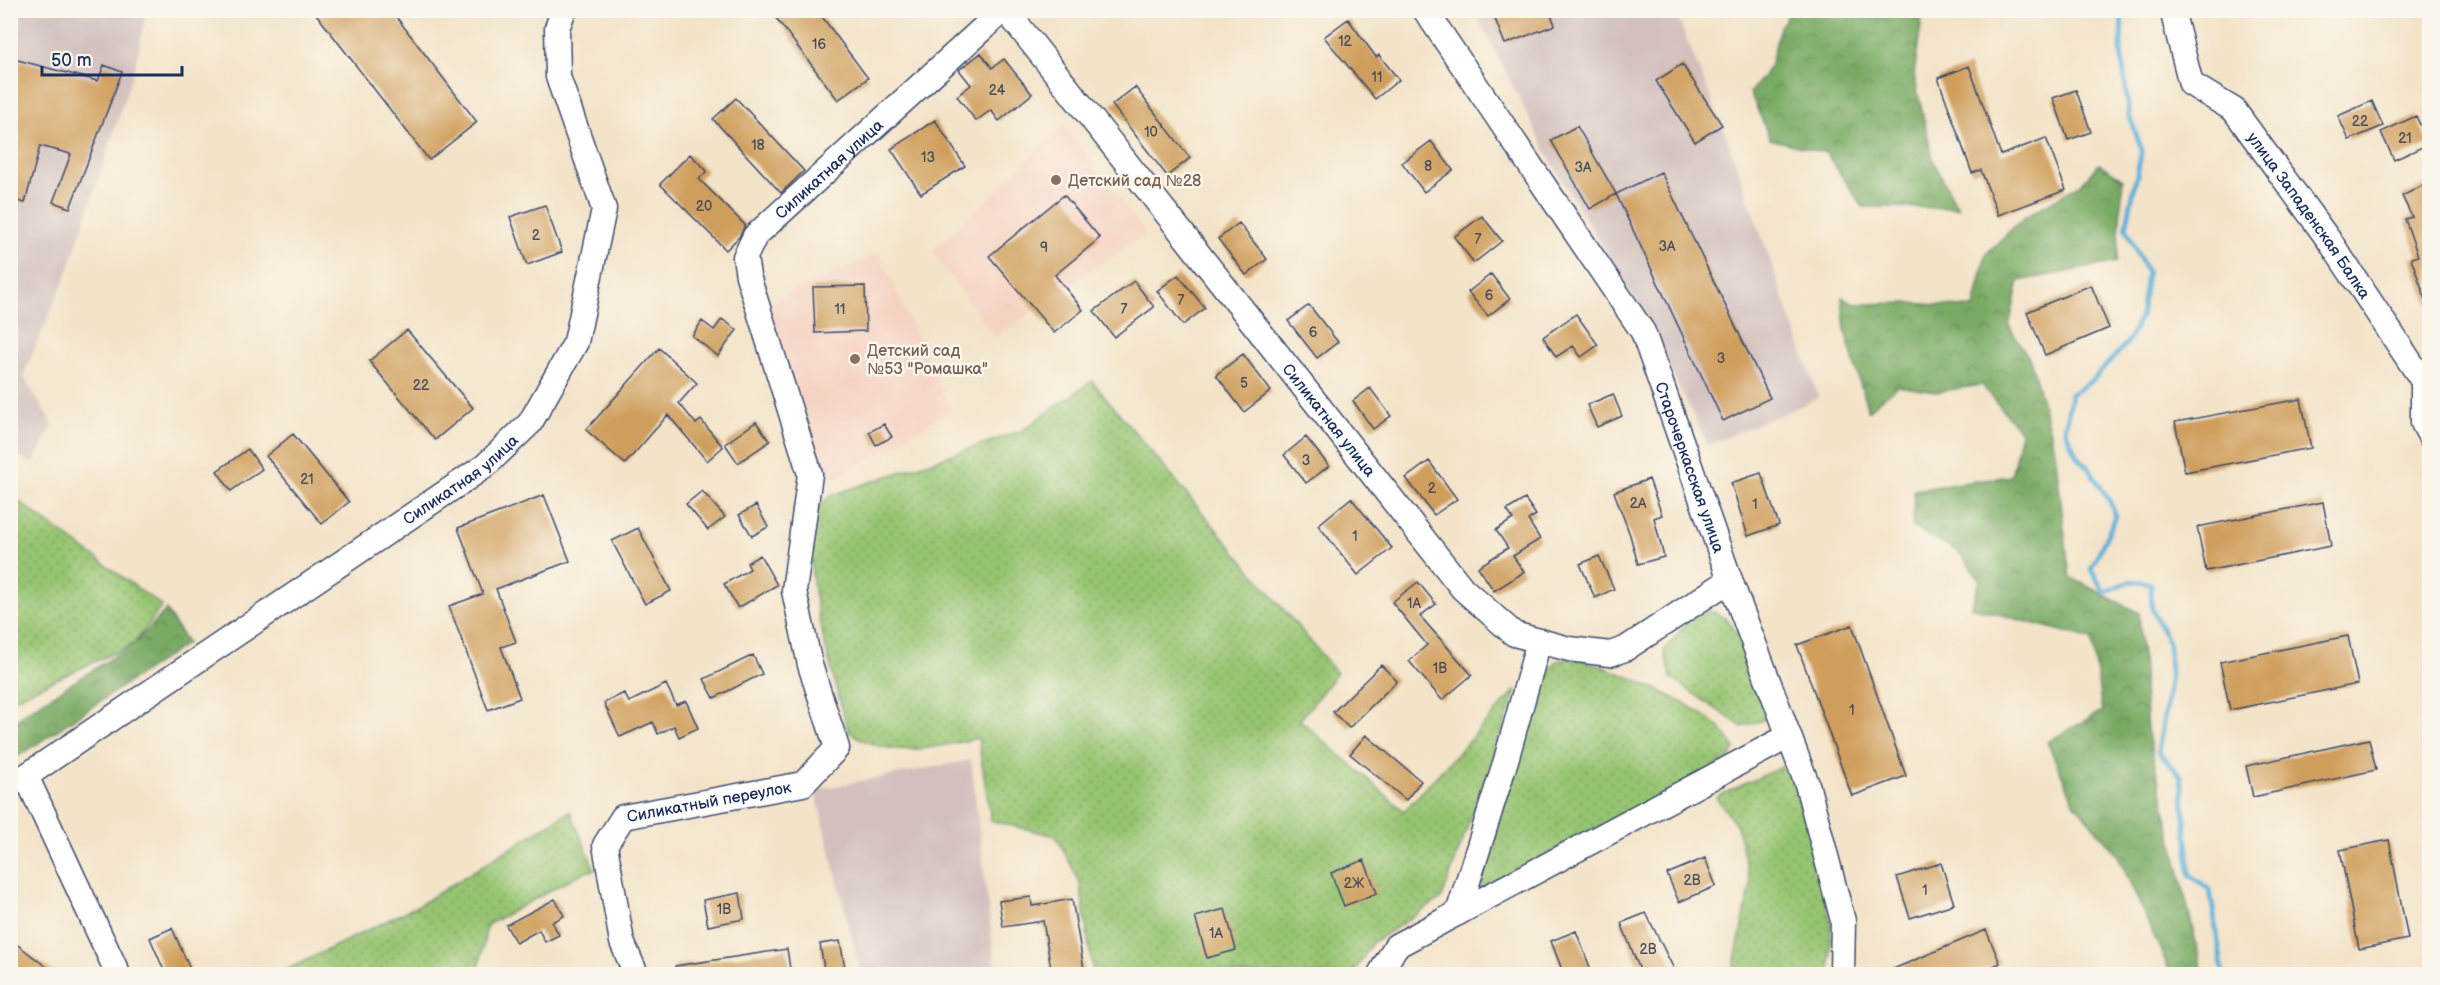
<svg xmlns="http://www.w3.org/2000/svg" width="2440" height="985" font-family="'Balsamiq Sans',sans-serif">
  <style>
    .built { fill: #f5d3c2 }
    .industrial { fill: #d1c0bd }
    .grass { fill: url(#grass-dots); stroke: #597a68; stroke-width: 1.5 }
    .forest { fill: url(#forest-crowns); stroke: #4a6c60; stroke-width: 1.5 }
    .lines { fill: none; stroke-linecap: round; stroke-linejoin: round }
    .stream { stroke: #5eb0d9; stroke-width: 5 }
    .building { fill: #cf9e5b }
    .minor-casing { stroke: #3b4a6e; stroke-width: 27 }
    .minor { stroke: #fff; stroke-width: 24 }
    .education-dot { fill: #8d6e63; stroke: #fbf7ec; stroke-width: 2 }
    .labels { text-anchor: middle; stroke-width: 5; stroke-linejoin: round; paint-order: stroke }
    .number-label { font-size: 14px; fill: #484b5d }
    .street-label { font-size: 16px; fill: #1b2f5e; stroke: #fbf7ec }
    .education-label { font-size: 16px; fill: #785e54; stroke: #fbf7ec; text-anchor: start }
  </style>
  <defs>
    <pattern id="grass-dots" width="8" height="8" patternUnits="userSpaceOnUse" patternTransform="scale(1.5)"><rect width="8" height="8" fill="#97c471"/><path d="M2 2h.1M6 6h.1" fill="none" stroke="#7aa060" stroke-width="1.8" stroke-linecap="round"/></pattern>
    <pattern id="forest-crowns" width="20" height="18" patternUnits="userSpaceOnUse" patternTransform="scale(1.5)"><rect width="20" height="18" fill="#79aa63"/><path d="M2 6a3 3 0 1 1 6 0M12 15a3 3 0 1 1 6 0" fill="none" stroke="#628b55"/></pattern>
  </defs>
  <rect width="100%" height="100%" fill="#fbf7ec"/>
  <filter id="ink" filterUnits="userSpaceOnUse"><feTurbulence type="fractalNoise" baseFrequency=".0167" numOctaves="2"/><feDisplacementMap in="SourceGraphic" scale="12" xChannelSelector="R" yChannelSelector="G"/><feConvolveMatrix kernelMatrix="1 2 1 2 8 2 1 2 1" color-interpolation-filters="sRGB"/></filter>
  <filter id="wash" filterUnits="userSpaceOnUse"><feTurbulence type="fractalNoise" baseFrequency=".008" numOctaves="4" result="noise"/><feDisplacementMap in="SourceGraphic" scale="24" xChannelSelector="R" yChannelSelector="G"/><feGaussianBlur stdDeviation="1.35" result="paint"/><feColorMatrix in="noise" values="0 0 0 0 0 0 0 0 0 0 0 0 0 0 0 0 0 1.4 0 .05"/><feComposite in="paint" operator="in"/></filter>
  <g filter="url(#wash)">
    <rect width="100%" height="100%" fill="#f3e3c8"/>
    <!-- built -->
    <path class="built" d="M 1063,126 L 1146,233 L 995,337 L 932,251 Z
      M 879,252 L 951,411 L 827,483 L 764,306 Z"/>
    <!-- industrial -->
    <path class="industrial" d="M 1498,10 L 1675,11 L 1722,125 L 1819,398 L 1708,445 L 1638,305 L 1550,159 L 1479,19 Z
      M 10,11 L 146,11 L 135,67 L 68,271 L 23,376 L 53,425 L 33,464 L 10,451 Z
      M 971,760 L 996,974 L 861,974 L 815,790 Z"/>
    <!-- grass -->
    <path class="grass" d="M 1092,381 L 1337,673 L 1300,720 L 1404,811 L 1517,689 L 1442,898 L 1372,943 L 1353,974 L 1093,974 L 1080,883 L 1056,836 L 991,821 L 978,738 C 932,748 889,761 848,731 C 833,674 797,565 816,510 C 818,504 827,499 832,495 L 1021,431 Z
      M 10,495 L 162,606 L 134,644 L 11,700 Z
      M 1709,611 C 1713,612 1718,613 1722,616 C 1744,630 1761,693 1769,718 L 1742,727 L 1671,678 L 1664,651 L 1689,620 Z
      M 1570,658 C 1601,661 1685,701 1711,720 C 1722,728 1729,738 1735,749 L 1728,760 L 1491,884 L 1480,885 L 1542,681 L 1557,661 Z
      M 1790,763 L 1812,839 L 1831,924 L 1830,974 L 1732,974 L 1751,884 L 1737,826 L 1716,797 Z
      M 570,811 L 595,870 L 584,872 L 487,925 L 478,974 L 278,974 L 421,904 Z"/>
    <!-- forest -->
    <path class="forest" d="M 1791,11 L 1923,11 L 1914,75 L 1933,160 L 1958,208 L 1863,207 L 1826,153 L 1770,139 L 1750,92 L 1770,67 L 1780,27 Z
      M 2099,164 L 2123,179 L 2117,262 L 2019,281 L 2009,326 L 2031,361 L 2055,451 L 2070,577 L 2139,613 L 2147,730 L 2203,974 L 2171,974 L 2118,856 L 2075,804 L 2047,742 L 2102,711 L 2092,639 L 1971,607 L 1980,580 L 1959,552 L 1913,527 L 1914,490 L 2011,476 L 2021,432 L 1982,385 L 1935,392 L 1897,386 L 1868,411 L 1845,331 L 1842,297 L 1856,304 L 1912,303 L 1974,308 L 1986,254 L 2023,218 L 2081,184 Z
      M 166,610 L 187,643 L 11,761 L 11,728 L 23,714 L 134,644 Z"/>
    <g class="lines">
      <!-- stream -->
      <path class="stream" d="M 2122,10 L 2121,49 L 2129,115 L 2142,150 L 2126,228 L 2147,273 L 2141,316 L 2127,343 L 2093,380 L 2071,394 L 2065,430 L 2076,454 L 2088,468 L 2109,500 L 2116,516 L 2091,569 L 2104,592 L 2131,581 L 2151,584 L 2152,609 L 2169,644 L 2170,682 L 2158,752 L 2181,776 L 2190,875 L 2210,890 L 2223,974"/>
    </g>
    <g id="blocks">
      <!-- building -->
      <path class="building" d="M 313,10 L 391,10 L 477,122 L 429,160 Z
        M 770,10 L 817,10 L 868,78 L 838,100 Z
        M 1517,10 L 1549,10 L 1555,25 L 1505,44 L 1495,19 Z
        M 1348,19 L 1376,57 L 1379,55 L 1399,80 L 1375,99 L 1324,37 Z
        M 981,53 L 992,68 L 1004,59 L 1032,94 L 999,121 L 991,110 L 976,121 L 957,96 L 971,85 L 959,70 Z
        M 10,58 L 98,81 L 104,65 L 122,72 L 70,208 L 53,202 L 71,154 L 40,146 L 25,203 L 10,199 Z
        M 1682,64 L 1722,125 L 1695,142 L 1656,81 Z
        M 1969,66 L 2001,155 L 2046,138 L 2066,190 L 1998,215 L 1981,170 L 1972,173 L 1938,78 Z
        M 1135,87 L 1190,158 L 1167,176 L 1112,105 Z
        M 2076,90 L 2091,132 L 2068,140 L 2053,98 Z
        M 736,98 L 804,171 L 781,193 L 713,119 Z
        M 2372,101 L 2383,126 L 2349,140 L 2338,116 Z
        M 2416,116 L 2429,144 L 2394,160 L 2381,132 Z
        M 935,120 L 965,166 L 921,194 L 891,149 Z
        M 1577,126 L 1616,194 L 1590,209 L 1551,140 Z
        M 1431,141 L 1453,170 L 1424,192 L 1402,163 Z
        M 690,154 L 707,171 L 699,179 L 745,225 L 739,237 L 726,250 L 660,184 Z
        M 1661,172 L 1770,398 L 1723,421 L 1616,194 Z
        M 2430,182 L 2430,303 L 2427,303 L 2411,258 L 2418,256 L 2405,219 L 2412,217 L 2402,196 Z
        M 1064,195 L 1100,238 L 1055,275 L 1083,310 L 1054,333 L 989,256 Z
        M 545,205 L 562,252 L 527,265 L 510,217 Z
        M 1482,216 L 1502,241 L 1474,263 L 1454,237 Z
        M 1239,223 L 1267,259 L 1246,275 L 1218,239 Z
        M 1491,274 L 1510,299 L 1488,316 L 1468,292 Z
        M 1178,275 L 1205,308 L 1183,325 L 1157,291 Z
        M 1134,281 L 1154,307 L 1114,337 L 1094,311 Z
        M 2091,285 L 2109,328 L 2045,355 L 2027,312 Z
        M 865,286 L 866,331 L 815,333 L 813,287 Z
        M 1309,305 L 1338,342 L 1317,358 L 1288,321 Z
        M 1576,314 L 1598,345 L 1581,357 L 1573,346 L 1556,357 L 1543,337 Z
        M 722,319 L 737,330 L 718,356 L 692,336 L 702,321 L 714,330 Z
        M 407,330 L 473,408 L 435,440 L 369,361 Z
        M 659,348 L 697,383 L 679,403 L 696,424 L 701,420 L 723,447 L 707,461 L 668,415 L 625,464 L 586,430 Z
        M 1243,354 L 1271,391 L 1244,412 L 1216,375 Z
        M 1370,388 L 1391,416 L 1373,429 L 1353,401 Z
        M 1613,394 L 1622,416 L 1597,427 L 1587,405 Z
        M 2301,399 L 2311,448 L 2185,472 L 2175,422 Z
        M 756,422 L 770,441 L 738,463 L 725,444 Z
        M 884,424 L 892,437 L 876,445 L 869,432 Z
        M 293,434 L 349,502 L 322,524 L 266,456 Z
        M 1306,437 L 1329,466 L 1306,483 L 1284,455 Z
        M 248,449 L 262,469 L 231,491 L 217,471 Z
        M 1429,461 L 1457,499 L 1434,515 L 1406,478 Z
        M 1761,473 L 1779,525 L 1748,536 L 1731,483 Z
        M 1649,479 L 1662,515 L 1654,518 L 1664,557 L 1638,564 L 1630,535 L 1614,492 Z
        M 702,491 L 725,517 L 708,530 L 686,504 Z
        M 544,495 L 570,561 L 496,589 L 516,642 L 501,647 L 520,698 L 488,710 L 449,606 L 483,594 L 458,528 Z
        M 1351,498 L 1392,548 L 1358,575 L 1318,525 Z
        M 1525,499 L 1536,515 L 1528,520 L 1540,539 L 1513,556 L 1524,572 L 1494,591 L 1478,567 L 1508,548 L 1496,530 L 1513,519 L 1507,510 Z
        M 2323,502 L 2331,546 L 2206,571 L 2197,527 Z
        M 756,505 L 768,527 L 752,536 L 739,515 Z
        M 638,528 L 671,591 L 645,604 L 612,541 Z
        M 760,555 L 777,585 L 738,608 L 724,584 L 750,569 L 747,563 Z
        M 1599,556 L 1614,589 L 1595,598 L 1580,564 Z
        M 1418,582 L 1436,604 L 1420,616 L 1472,675 L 1442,700 L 1409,661 L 1427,645 L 1392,602 Z
        M 1852,625 L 1906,776 L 1852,796 L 1797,645 Z
        M 2348,636 L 2358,684 L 2230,710 L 2220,662 Z
        M 753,655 L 762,674 L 714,698 L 704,679 Z
        M 1381,665 L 1397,681 L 1349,728 L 1333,712 Z
        M 666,684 L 676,705 L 686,701 L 698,728 L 679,737 L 674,726 L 658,734 L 653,722 L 620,737 L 604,703 L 624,693 L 629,702 Z
        M 1366,735 L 1421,781 L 1406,800 L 1350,754 Z
        M 2369,739 L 2376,770 L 2253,797 L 2246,766 Z
        M 2389,840 L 2408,939 L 2359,949 L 2340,850 Z
        M 1705,858 L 1716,886 L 1679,902 L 1667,874 Z
        M 1364,860 L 1377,893 L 1344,906 L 1331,873 Z
        M 1941,863 L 1954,904 L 1910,918 L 1897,877 Z
        M 740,893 L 744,919 L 708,926 L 703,900 Z
        M 1031,897 L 1032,906 L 1072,899 L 1085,975 L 1052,975 L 1043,921 L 1003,927 L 999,901 Z
        M 555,899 L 564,916 L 552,922 L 559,935 L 545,942 L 539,930 L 516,943 L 506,925 Z
        M 1225,909 L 1236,950 L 1207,958 L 1195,917 Z
        M 1646,913 L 1677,975 L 1642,975 L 1621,923 Z
        M 172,928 L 191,971 L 182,975 L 166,975 L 150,938 Z
        M 1986,930 L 2000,963 L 1972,975 L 1879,975 Z
        M 1576,931 L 1593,975 L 1564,975 L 1551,941 Z
        M 10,939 L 57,975 L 10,975 Z
        M 840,941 L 846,973 L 825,975 L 820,944 Z
        M 787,949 L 791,975 L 676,975 L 675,966 Z"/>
    </g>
  </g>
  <g filter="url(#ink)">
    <use href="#blocks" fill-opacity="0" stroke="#3b4a6e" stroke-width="1.5"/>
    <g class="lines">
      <defs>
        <g id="minor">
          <path id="s1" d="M 1006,10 L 1463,589 L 1514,634 L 1569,649 L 1610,654 L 1625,649 L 1730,580"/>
          <path id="s2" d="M 1425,10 L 1643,332 L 1730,580 L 1807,784 L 1843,921 L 1842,974"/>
          <path id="s3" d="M 2172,10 L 2191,84 L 2234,110 L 2331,243 L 2423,381 L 2423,423 L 2430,436"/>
          <path d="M 26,776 L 118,974"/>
          <path id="s4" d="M 10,784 L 26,776 L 485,466 L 530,423 L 576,342 L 604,209 L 558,77 L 557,28 L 564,10"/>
          <path d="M 1458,913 L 1506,760 L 1539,641"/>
          <path id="s5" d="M 636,974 L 622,942 L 605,845 L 623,817 L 803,784 L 837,748 L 810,665 L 794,591 L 810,474 L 748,276 L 745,257 L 755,236 L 1003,10"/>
          <path d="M 1380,974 L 1396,946 L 1789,736"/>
        </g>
      </defs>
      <!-- minor casing -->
      <use href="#minor" class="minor-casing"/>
      <!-- minor -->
      <use href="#minor" class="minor"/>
    </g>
  </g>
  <!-- markers -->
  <g class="education-dot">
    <circle cx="1056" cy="180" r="6"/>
    <circle cx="855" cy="359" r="6"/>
  </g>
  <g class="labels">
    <!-- number labels -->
    <g class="number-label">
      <text x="1345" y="46">12</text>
      <text x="819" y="49">16</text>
      <text x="1377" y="82">11</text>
      <text x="997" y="95">24</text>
      <text x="2360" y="126">22</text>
      <text x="1151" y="137">10</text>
      <text x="2405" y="143">21</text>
      <text x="758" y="150">18</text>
      <text x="928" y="162">13</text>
      <text x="1428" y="171">8</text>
      <text x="1583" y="172">3А</text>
      <text x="704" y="211">20</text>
      <text x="536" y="240">2</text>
      <text x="1478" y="244">7</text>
      <text x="1667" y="251">3А</text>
      <text x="1044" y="252">9</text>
      <text x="1489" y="300">6</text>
      <text x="1181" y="305">7</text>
      <text x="840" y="314">11</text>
      <text x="1124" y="314">7</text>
      <text x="1313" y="337">6</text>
      <text x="1721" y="363">3</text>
      <text x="1244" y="388">5</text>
      <text x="421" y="390">22</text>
      <text x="1306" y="465">3</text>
      <text x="307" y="484">21</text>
      <text x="1432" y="493">2</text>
      <text x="1638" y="508">2А</text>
      <text x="1755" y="509">1</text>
      <text x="1355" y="541">1</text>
      <text x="1414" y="608">1А</text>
      <text x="1440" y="673">1В</text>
      <text x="1852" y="715">1</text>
      <text x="1692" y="885">2В</text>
      <text x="1354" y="888">2Ж</text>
      <text x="1925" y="895">1</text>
      <text x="724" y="914">1В</text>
      <text x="1216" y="938">1А</text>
      <text x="1648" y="954">2В</text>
    </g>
    <!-- street labels -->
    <g class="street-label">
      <text dy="6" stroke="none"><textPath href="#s5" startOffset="1030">Силикатная улица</textPath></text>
      <text dy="6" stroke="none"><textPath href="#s3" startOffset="256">улица Западенская Балка</textPath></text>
      <text dy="6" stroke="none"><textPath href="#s1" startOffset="522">Силикатная улица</textPath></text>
      <text dy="6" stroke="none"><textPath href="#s2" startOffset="532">Старочеркасская улица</textPath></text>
      <text dy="6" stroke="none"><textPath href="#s4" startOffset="544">Силикатная улица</textPath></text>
      <text dy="6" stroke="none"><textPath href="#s5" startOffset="254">Силикатный переулок</textPath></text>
    </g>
    <!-- education labels -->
    <g class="education-label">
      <text x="1068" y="186">Детский сад №28</text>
      <text x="867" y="356">Детский сад<tspan x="867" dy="18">№53 "Ромашка"</tspan></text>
    </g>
  </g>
  <!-- margin -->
  <rect width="2440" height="985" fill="none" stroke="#fbf7ec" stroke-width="36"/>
  <!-- scale -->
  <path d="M42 66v9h140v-9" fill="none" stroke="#1b2f5e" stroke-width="3"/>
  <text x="51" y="66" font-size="18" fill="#1b2f5e" stroke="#fbf7ec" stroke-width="4.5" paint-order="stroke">50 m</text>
</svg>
